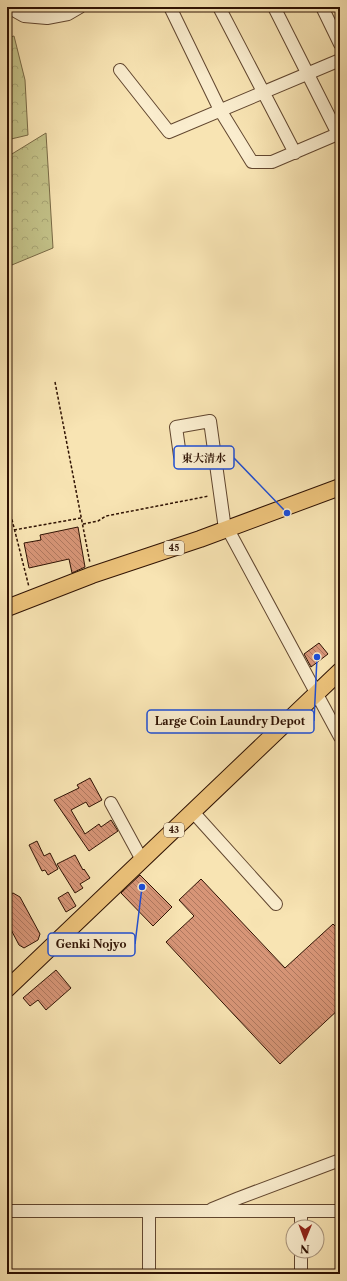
<svg xmlns="http://www.w3.org/2000/svg" width="347" height="1281" font-family="'Libre Caslon Text','Noto Serif JP',serif">
  <style>
    .forest { fill: url(#forest-crowns); stroke: #796a46 }
    .building { fill: url(#building-back-hatch); stroke: #2f1203 }
    .lines { fill: none; stroke-linecap: round; stroke-linejoin: round }
    .minor-casing { stroke: #61462f; stroke-width: 14 }
    .major-casing { stroke: #2f1203; stroke-width: 18 }
    .path { stroke: #2f1203; stroke-width: 1.5; stroke-dasharray: 3 2; stroke-linecap: butt }
    .minor { stroke: #faedce; stroke-width: 12 }
    .major { stroke: #ecc27a; stroke-width: 16 }
    .labels { text-anchor: middle; stroke-width: 3; stroke-linejoin: round; paint-order: stroke }
    .shield { fill: #faedce; stroke: #6c5440; stroke-width: 1 }
    .shield-label { font-size: 9px; font-weight: bold; fill: #2f1203 }
    .leader { fill: none; stroke: #1d4ed8; stroke-width: 1.5 }
    .callout-dot { fill: #1d4ed8; stroke: #faedce; stroke-width: 1.5 }
    .callout { fill: #faedce; stroke: #1d4ed8; stroke-width: 1.5 }
    .callout-label { font-size: 11px; text-anchor: middle; font-weight: bold; fill: #2f1203 }
  </style>
  <defs>
    <pattern id="forest-crowns" width="20" height="18" patternUnits="userSpaceOnUse"><rect width="20" height="18" fill="#c3c289"/><path d="M2 6a3 3 0 1 1 6 0M12 15a3 3 0 1 1 6 0" fill="none" stroke="#a8a675"/></pattern>
    <pattern id="building-back-hatch" width="6" height="6" patternUnits="userSpaceOnUse"><rect width="6" height="6" fill="#d79577"/><path d="M-1 5l2 2M0 0l6 6M5-1l2 2" fill="none" stroke="#af785f"/></pattern>
  </defs>
  <rect width="100%" height="100%" fill="#f8e4b3"/>
  <filter id="stains"><feTurbulence type="fractalNoise" baseFrequency=".005" numOctaves="4"/><feColorMatrix values="0 0 0 0 .2 0 0 0 0 .09 0 0 0 0 .02 0 0 0 .5 -.17"/></filter>
  <radialGradient id="worn" r=".72"><stop offset=".6" stop-color="#630" stop-opacity="0"/><stop offset="1" stop-color="#630" stop-opacity=".3"/></radialGradient>
  <!-- forest -->
  <path class="forest" d="M 14,36 L 25,80 L 28,135 L 7,140 L 7,38 Z
    M 46,133 L 53,248 L 7,267 L 7,157 Z"/>
  <!-- building -->
  <path class="building" d="M 78,527 L 85,567 L 72,573 L 69,559 L 29,568 L 24,543 L 41,540 L 40,535 Z
    M 319,643 L 328,654 L 311,667 L 304,654 Z
    M 90,778 L 102,800 L 89,807 L 86,802 L 71,810 L 85,834 L 99,824 L 101,827 L 111,820 L 118,831 L 89,851 L 54,800 L 79,788 L 77,785 Z
    M 37,841 L 44,856 L 50,853 L 58,869 L 48,875 L 45,870 L 42,871 L 29,845 Z
    M 75,855 L 83,870 L 84,869 L 90,878 L 80,884 L 83,888 L 75,893 L 57,864 Z
    M 140,875 L 172,907 L 153,926 L 121,893 Z
    M 201,879 L 285,968 L 333,924 L 340,931 L 340,1008 L 280,1064 L 166,942 L 194,916 L 179,900 Z
    M 68,892 L 76,906 L 66,912 L 58,898 Z
    M 13,893 L 20,897 L 40,934 L 38,940 L 24,948 L 19,945 L 7,922 L 7,896 Z
    M 56,970 L 71,988 L 46,1010 L 38,1000 L 30,1006 L 23,998 Z"/>
  <g class="lines">
    <defs>
      <path id="minor" d="M 8,7 L 24,16 L 47,18 L 68,14 L 80,7
        M 170,7 L 220,110 L 252,162 L 272,162 L 340,133
        M 219,7 L 295,153
        M 274,7 L 338,134
        M 322,7 L 340,44
        M 120,70 L 169,132 L 340,60
        M 180,456 L 176,427 L 210,421 L 224,522 L 340,737
        M 111,803 L 142,860
        M 193,812 L 276,904
        M 212,1209 L 239,1198 L 340,1160
        M 7,1211 L 340,1211
        M 301,1227 L 301,1211
        M 149,1274 L 149,1211
        M 301,1274 L 301,1251"/>
      <path id="major" d="M 7,608 L 92,575 L 200,539 L 340,487
        M 7,989 L 340,671"/>
    </defs>
    <!-- minor casing -->
    <use href="#minor" class="minor-casing"/>
    <!-- major casing -->
    <use href="#major" class="major-casing"/>
    <!-- path -->
    <path class="path" d="M 55,382 L 90,563
      M 7,500 L 29,587
      M 83,524 L 98,521 L 106,516 L 209,496
      M 14,530 L 81,518"/>
    <!-- minor -->
    <use href="#minor" class="minor"/>
    <!-- major -->
    <use href="#major" class="major"/>
  </g>
  <g class="labels">
    <!-- shield labels -->
    <g class="shield">
      <rect x="164" y="541" width="20" height="14" rx="3"/>
      <rect x="164" y="823" width="20" height="14" rx="3"/>
    </g>
    <g class="shield-label">
      <text x="174" y="551">45</text>
      <text x="174" y="833">43</text>
    </g>
  </g>
  <!-- callouts -->
  <path class="leader" d="M287 513L234 458M317 657L314 721M142 887L135 944"/>
  <g class="callout-dot">
    <circle cx="287" cy="513" r="4"/>
    <circle cx="317" cy="657" r="4"/>
    <circle cx="142" cy="887" r="4"/>
  </g>
  <g class="callout">
    <rect x="174" y="446" width="60" height="23" rx="4"/>
    <rect x="147" y="710" width="167" height="23" rx="4"/>
    <rect x="48" y="933" width="87" height="23" rx="4"/>
  </g>
  <g class="callout-label">
    <text x="204" y="462">東大清水</text>
    <text x="230" y="725">Large Coin Laundry Depot</text>
    <text x="91" y="948">Genki Nojyo</text>
  </g>
  <!-- margin -->
  <rect width="347" height="1281" fill="none" stroke="#f8e4b3" stroke-width="24"/>
  <rect x="8" y="8" width="331" height="1265" fill="none" stroke="#2f1203" stroke-width="2"/>
  <rect x="12" y="12" width="323" height="1257" fill="none" stroke="#2f1203"/>
  <!-- north arrow -->
  <g transform="translate(305 1239) rotate(181)"><circle r="19" fill="#faedce" stroke="#a9957d"/>
  <path d="M0-3L7 15L0 10L-7 15Z" fill="#8f2418"/>
  <text y="-6" font-size="11" font-weight="bold" text-anchor="middle" fill="#2f1203">N</text>
  </g>
  <rect width="100%" height="100%" filter="url(#stains)"/>
  <rect width="100%" height="100%" fill="url(#worn)"/>
</svg>
